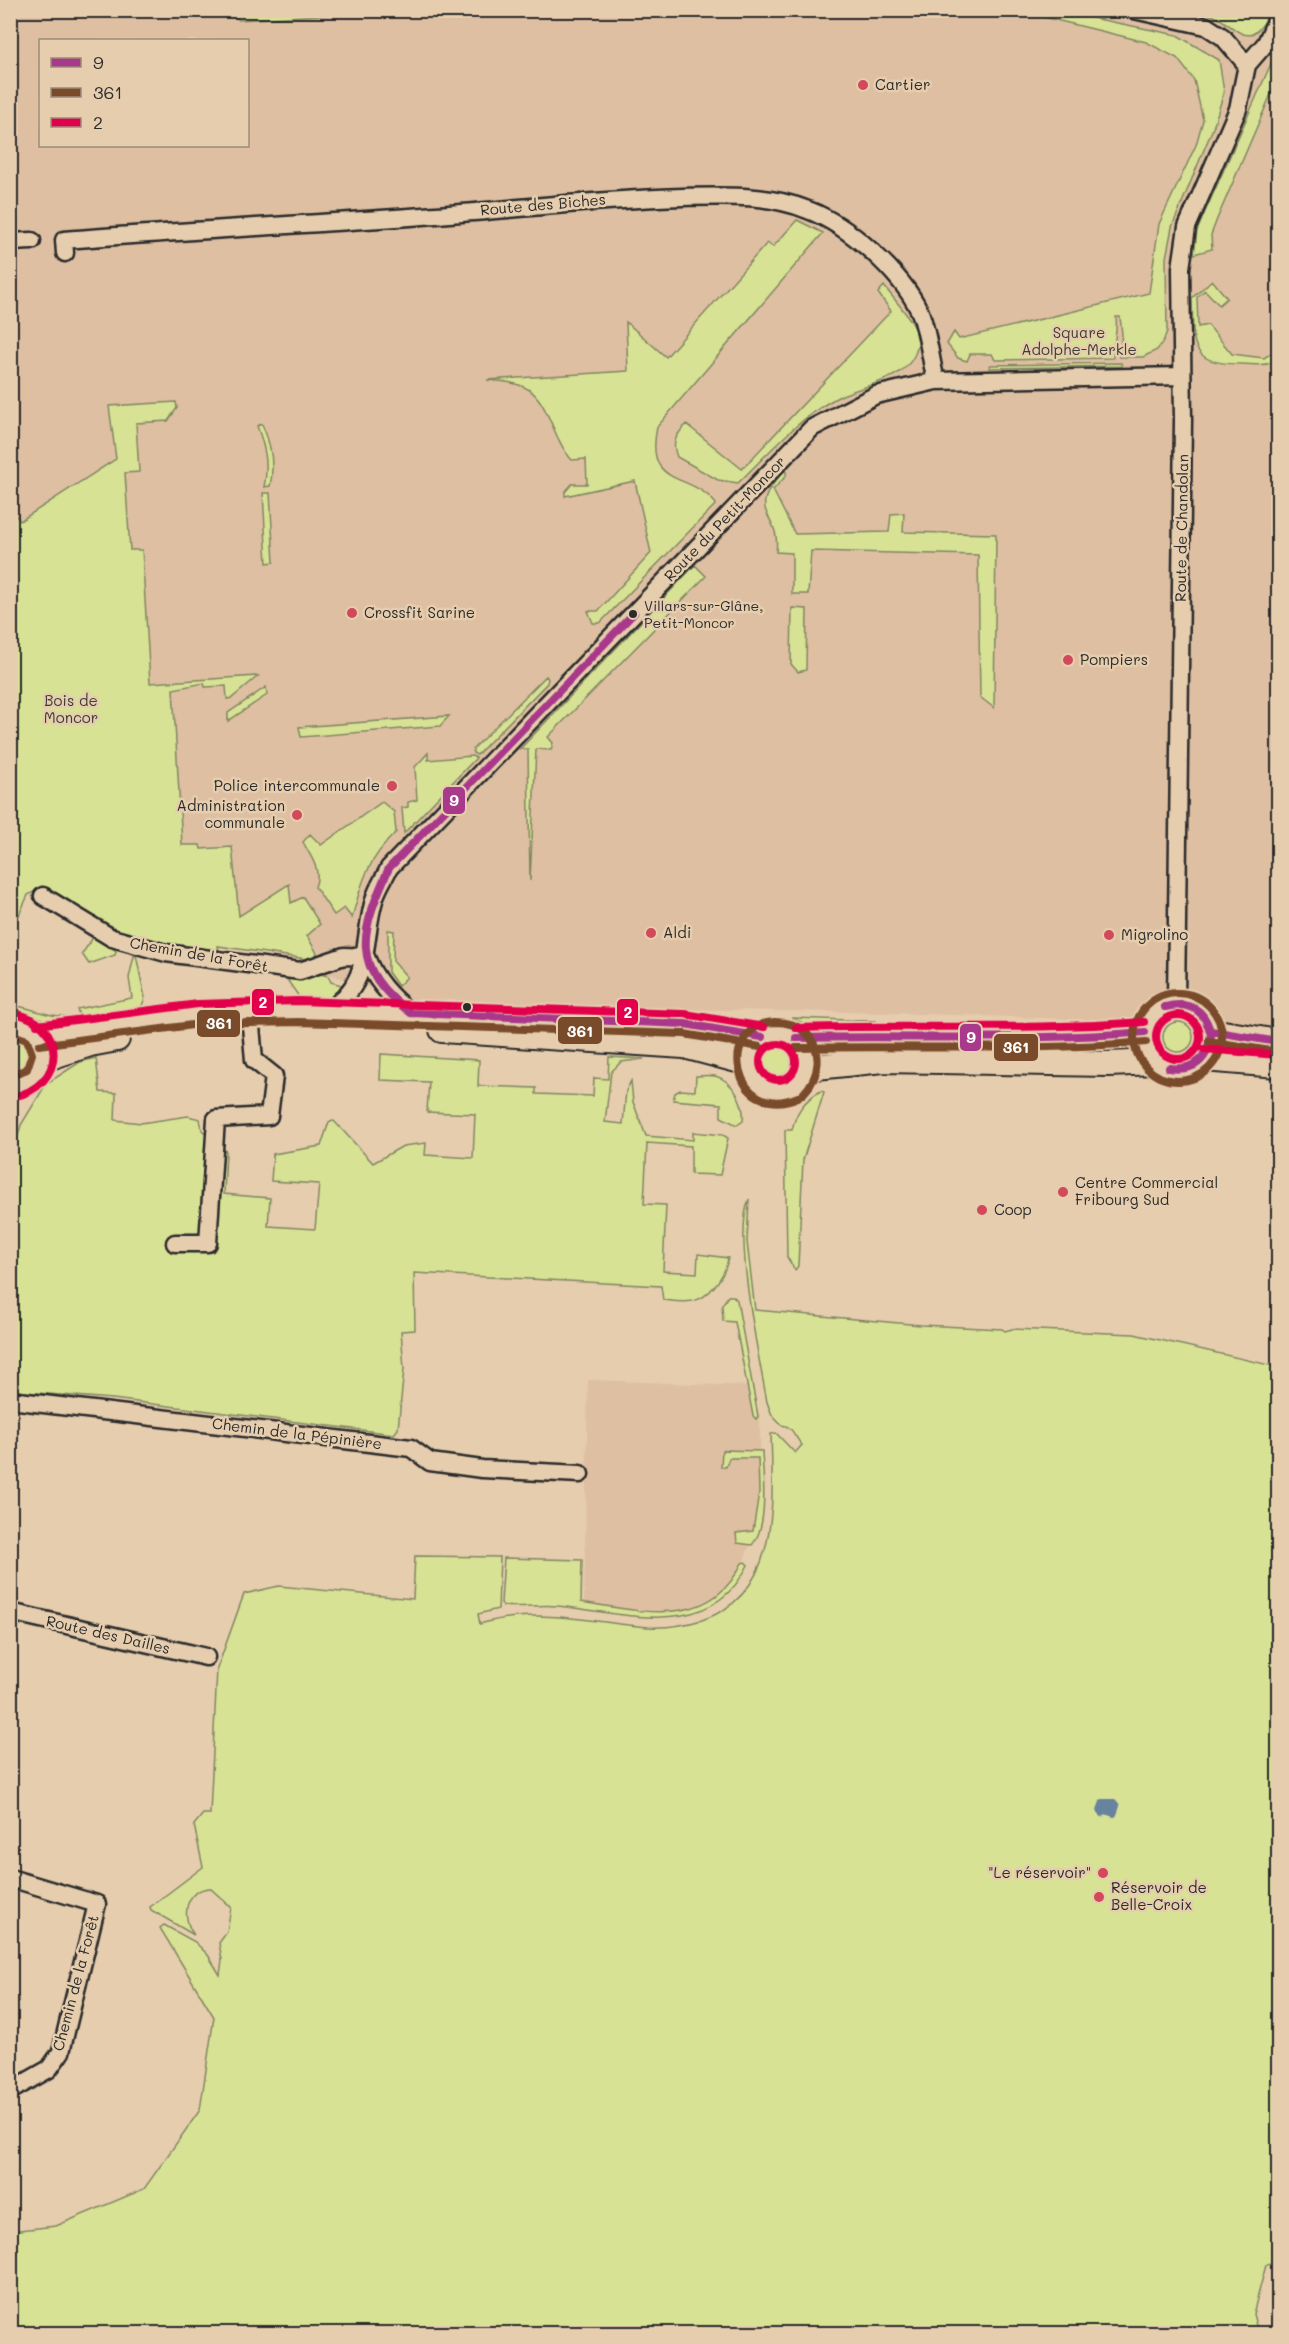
<svg xmlns="http://www.w3.org/2000/svg" width="1289" height="2344" font-family="Mali,sans-serif">
  <style>
    .built { fill: #debfa2; fill-rule: evenodd }
    .green { fill: #d7e295; stroke: #818660; stroke-width: 1.5 }
    .lines { fill: none; stroke-linecap: round; stroke-linejoin: round }
    .stream { stroke: #67839e; stroke-width: 6 }
    .minor-casing { stroke: #2b2b2b; stroke-width: 21 }
    .secondary-casing { stroke: #2b2b2b; stroke-width: 28 }
    .minor { stroke: #e6cdae; stroke-width: 16 }
    .secondary { stroke: #e6cdae; stroke-width: 24 }
    .bus-1-casing { stroke: #e6cdae; stroke-width: 12 }
    .bus-2-casing { stroke: #e6cdae; stroke-width: 12 }
    .bus-3-casing { stroke: #e6cdae; stroke-width: 12 }
    .bus-1 { stroke: #a9398b; stroke-width: 8 }
    .bus-2 { stroke: #7a4b2a; stroke-width: 8 }
    .bus-3 { stroke: #e2004c; stroke-width: 8 }
    .poi-dot { fill: #d1495b; stroke: #e6cdae; stroke-width: 2 }
    .bus-dot { fill: #2b2b2b; stroke: #e6cdae; stroke-width: 2 }
    .labels { text-anchor: middle; stroke-width: 5; stroke-linejoin: round; paint-order: stroke }
    .bus-label { font-size: 14px; fill: #2b2b2b; stroke: #e6cdae; text-anchor: start }
    .poi-label { font-size: 15px; fill: #2b2b2b; stroke: #e6cdae; text-anchor: start }
    .street-label { font-size: 15px; fill: #2b2b2b; stroke: #e6cdae }
    .park-label { font-size: 15px; fill: #3c3d36; stroke: #e6cdae }
    .line-badge { stroke: #e6cdae; stroke-width: 2 }
    .badge-label { font-size: 16px; text-anchor: middle; font-weight: bold; fill: #fff }
  </style>
  <rect width="100%" height="100%" fill="#e6cdae"/>
  <filter id="ink" filterUnits="userSpaceOnUse"><feTurbulence type="fractalNoise" baseFrequency=".0167" numOctaves="2"/><feDisplacementMap in="SourceGraphic" scale="12" xChannelSelector="R" yChannelSelector="G"/><feConvolveMatrix kernelMatrix="1 2 1 2 8 2 1 2 1" color-interpolation-filters="sRGB"/></filter>
  <g filter="url(#ink)">
    <!-- built -->
    <path class="built" d="M 10,11 L 1278,11 L 1278,1026 L 893,1013 L 517,1006 L 435,1009 L 58,885 L 20,522 L 11,509 ZM 40,40 L 248,40 L 248,146 L 40,146 Z
      M 588,1380 L 749,1386 L 760,1417 L 760,1495 L 752,1539 L 736,1582 L 713,1602 L 684,1613 L 657,1616 L 584,1606 Z"/>
    <!-- green -->
    <path class="green" d="M 230,11 L 386,11 L 239,20 Z
      M 1019,11 L 1058,11 L 1177,35 L 1219,60 L 1224,92 L 1213,128 L 1172,227 L 1166,258 L 1167,331 L 1163,342 L 1157,350 L 1143,357 L 1119,357 L 1122,334 L 1120,317 L 1116,317 C 1118,332 1113,343 1113,358 L 995,360 L 992,354 L 970,354 L 967,361 L 958,358 L 947,344 L 954,332 L 959,339 L 1149,293 L 1159,224 L 1196,145 L 1203,120 L 1194,80 L 1177,58 L 1146,42 Z
      M 1199,11 L 1271,10 L 1271,11 C 1244,61 1238,18 1199,11 Z
      M 1278,48 L 1278,78 L 1217,219 L 1211,235 L 1212,249 L 1194,254 L 1197,231 L 1205,212 Z
      M 797,220 L 823,233 L 657,427 C 644,490 690,470 716,504 L 600,623 L 593,623 L 588,611 L 598,611 L 651,553 L 635,481 L 565,496 L 565,492 L 572,484 L 587,484 L 586,459 L 572,460 C 564,452 562,446 557,436 C 538,393 536,383 487,380 L 628,371 L 626,322 L 666,357 L 767,243 L 773,247 Z
      M 1212,280 L 1227,298 L 1219,305 L 1205,290 L 1197,297 L 1198,327 L 1208,325 L 1232,354 L 1264,358 L 1278,349 L 1278,360 C 1267,366 1255,365 1242,364 C 1187,364 1194,345 1192,298 Z
      M 884,286 C 894,300 921,326 918,344 C 911,382 866,383 838,397 C 799,417 769,453 738,483 L 718,480 L 677,457 C 671,442 676,436 686,424 L 742,469 L 891,311 L 878,293 Z
      M 1121,363 L 1122,366 L 990,368 L 990,365 Z
      M 176,402 L 177,408 L 168,421 L 136,423 L 139,472 L 125,473 L 130,550 L 142,550 L 150,683 L 258,676 L 232,698 L 227,699 L 226,686 L 205,687 L 204,683 L 173,689 L 182,845 L 200,845 L 201,849 L 232,847 L 239,916 L 289,884 L 291,903 L 303,897 L 320,924 L 307,936 L 317,953 L 315,957 L 307,959 L 218,946 L 219,951 L 168,946 L 120,935 L 43,887 L 28,895 L 11,933 L 11,509 L 20,521 L 116,459 L 109,406 Z
      M 262,424 C 271,444 275,464 270,486 L 264,487 C 269,465 265,447 257,426 Z
      M 786,469 L 786,476 L 773,490 L 795,534 L 889,532 L 891,514 L 904,513 L 903,532 L 996,534 L 994,708 L 980,697 L 978,555 L 811,551 L 808,594 L 792,594 L 792,553 L 776,552 C 782,510 741,516 786,469 Z
      M 263,493 L 270,493 L 274,562 L 267,563 Z
      M 695,565 L 706,576 L 548,737 L 553,743 L 551,750 L 536,749 L 530,881 L 528,749 L 520,749 Z
      M 792,608 L 807,609 L 806,670 L 798,672 L 791,664 Z
      M 546,676 L 548,679 L 547,683 L 477,755 L 473,753 L 473,749 Z
      M 266,687 L 267,695 L 228,721 L 228,713 Z
      M 449,716 L 440,726 L 301,737 L 299,727 Z
      M 428,753 L 428,760 L 472,756 L 476,758 L 404,833 L 402,808 L 408,807 L 408,802 L 417,800 L 415,767 Z
      M 382,802 L 394,812 L 396,832 C 368,860 362,880 352,918 L 344,908 L 334,915 L 315,887 C 322,870 311,857 303,842 L 310,834 L 321,845 Z
      M 388,930 L 394,931 L 393,961 L 407,977 L 398,986 L 388,972 Z
      M 94,936 L 116,951 L 115,955 L 89,964 L 82,954 Z
      M 136,955 L 145,998 L 141,1008 L 134,1011 L 58,1023 L 11,1010 L 10,1005 C 38,1008 49,1020 79,1015 L 77,1009 L 132,998 L 129,978 L 134,956 Z
      M 320,974 L 328,976 L 331,982 L 345,986 L 332,998 L 302,1001 L 288,981 L 292,976 Z
      M 792,1018 L 877,1021 C 847,1026 820,1033 792,1018 Z
      M1163 1037a15 15 0 1 1 30 0a15 15 0 1 1-30 0Z
      M 11,1037 L 25,1044 C 33,1057 26,1070 11,1071 Z
      M 882,1045 L 1102,1046 L 1102,1052 L 857,1053 L 857,1047 Z
      M762 1063a15 15 0 1 1 30 0a15 15 0 1 1-30 0Z
      M 381,1054 L 479,1060 L 478,1086 L 536,1088 L 536,1094 L 593,1096 L 594,1078 L 608,1079 L 609,1057 L 644,1059 L 621,1062 L 611,1072 L 605,1122 L 623,1124 L 626,1091 L 631,1081 L 633,1102 L 646,1136 L 693,1140 L 693,1132 L 723,1135 L 728,1138 L 720,1175 L 691,1174 L 691,1146 L 647,1143 L 644,1204 L 666,1205 L 663,1271 L 697,1273 L 698,1254 L 728,1258 C 726,1274 709,1299 692,1301 C 683,1303 672,1301 663,1300 L 661,1286 L 414,1273 L 415,1330 L 401,1331 L 404,1369 L 398,1429 L 394,1434 L 113,1399 L 11,1391 L 10,1164 L 21,1125 L 46,1084 L 80,1062 L 96,1058 L 100,1092 L 116,1093 L 115,1120 L 141,1123 L 188,1116 L 200,1119 L 202,1130 L 226,1151 L 224,1194 L 270,1198 L 268,1226 L 315,1229 L 319,1184 L 271,1181 L 273,1154 L 321,1146 L 329,1122 L 334,1121 L 373,1163 L 403,1146 L 426,1143 L 425,1155 L 473,1158 L 475,1114 L 427,1112 L 429,1082 L 380,1080 Z
      M 696,1076 C 702,1076 709,1075 715,1076 C 733,1080 745,1104 743,1121 L 737,1125 L 721,1117 L 721,1104 L 673,1100 L 675,1093 L 680,1090 L 695,1091 Z
      M 821,1091 L 824,1092 L 803,1160 L 798,1266 L 795,1270 L 787,1257 L 785,1130 L 792,1130 C 796,1112 804,1100 821,1091 Z
      M 749,1199 L 747,1242 L 755,1310 L 921,1325 L 1002,1329 L 1005,1331 L 1012,1329 L 1134,1334 L 1278,1367 L 1278,2263 L 1266,2265 L 1253,2314 L 1258,2333 L 11,2333 L 11,2231 L 56,2226 L 144,2189 L 200,2110 L 214,2017 L 160,1928 L 164,1925 L 195,1942 L 208,1955 L 220,1975 L 222,1960 L 219,1943 L 227,1932 L 231,1907 L 210,1888 C 184,1890 181,1918 194,1935 L 151,1910 L 150,1907 L 203,1867 L 194,1825 L 203,1814 L 210,1814 L 217,1669 L 244,1594 L 279,1586 L 413,1599 L 415,1556 L 500,1557 L 498,1609 L 478,1614 L 480,1624 C 537,1607 591,1622 648,1627 C 666,1628 685,1625 702,1620 C 781,1594 773,1501 771,1434 L 776,1433 L 795,1453 L 802,1445 C 793,1436 794,1426 781,1425 L 772,1415 L 767,1402 C 759,1357 733,1238 749,1199 Z
      M 728,1296 L 733,1296 L 737,1300 L 758,1416 L 756,1419 L 753,1416 L 735,1322 L 723,1321 L 722,1305 Z
      M 722,1450 L 762,1451 C 763,1476 769,1526 752,1545 L 737,1543 L 736,1533 L 753,1531 L 759,1492 L 758,1458 L 729,1458 L 726,1467 L 721,1467 Z
      M 504,1558 L 582,1560 L 581,1602 C 640,1611 710,1631 742,1563 L 745,1562 L 748,1565 C 710,1642 626,1613 558,1606 C 540,1604 522,1608 503,1606 L 501,1603 Z"/>
    <g class="lines">
      <!-- stream -->
      <path class="stream" d="M 1102,1814 L 1100,1810 L 1103,1802 L 1114,1802 L 1117,1806 L 1114,1814 L 1105,1811 L 1105,1806 L 1109,1803 L 1115,1807 L 1114,1810 L 1108,1812 L 1108,1805 L 1112,1808 L 1109,1809"/>
      <defs>
        <path id="minor" d="M 1134,10 L 1206,26 L 1223,37 L 1247,65
          M 10,242 L 32,241
          M 65,253 L 64,240 C 192,230 321,224 449,214 C 527,208 605,199 683,197 C 726,196 768,194 808,210 C 848,225 900,271 919,310 C 927,326 931,362 936,381
          M 43,896 L 112,938 L 166,953 L 300,971 L 344,956 L 366,957
          M 366,957 C 375,981 391,998 411,1013
          M 1176,1003 L 1183,420 L 1181,268 L 1187,227 L 1238,109 L 1247,65 L 1266,43 L 1278,16
          M 327,1011 C 374,983 361,940 375,897 C 378,887 385,877 389,868 L 812,428 L 876,395 L 936,381 L 1182,376
          M 175,1243 L 208,1243 L 216,1119 L 269,1116 L 274,1076 L 254,1060 L 251,1026
          M 10,1400 L 411,1448 L 430,1462 L 482,1469 L 580,1474
          M 10,1612 L 206,1657
          M 10,1878 L 97,1904 L 61,2052 L 49,2069 L 10,2091"/>
        <path id="secondary" d="M1145 1037a33 33 0 1 1 66 0a33 33 0 1 1-66 0Z
          M 10,1023 C 54,1021 54,1087 10,1087
          M 442,1030 L 684,1046 L 748,1063
          M 1211,1031 L 1278,1042
          M748 1062a30 30 0 1 1 60 0a30 30 0 1 1-60 0Z
          M 38,1035 L 199,1014 L 298,1011 L 685,1024 L 762,1037
          M 796,1038 L 898,1035 L 1072,1038 L 1145,1032
          M 44,1059 L 90,1044 L 117,1039
          M 1203,1059 L 1278,1065
          M 807,1068 L 883,1060 L 1108,1064 L 1156,1062"/>
      </defs>
      <!-- minor casing -->
      <use href="#minor" class="minor-casing"/>
      <!-- secondary casing -->
      <use href="#secondary" class="secondary-casing"/>
      <!-- minor -->
      <use href="#minor" class="minor"/>
      <!-- secondary -->
      <use href="#secondary" class="secondary"/>
      <defs>
        <path id="bus-1" d="M 1165,1007 C 1190,1000 1206,1011 1211,1035
          M 1165,1007 C 1191,1001 1205,1009 1211,1035
          M 411,1013 C 349,968 360,932 389,868 L 634,613
          M 411,1013 L 685,1024 L 762,1037
          M 1211,1031 L 1278,1042
          M 796,1038 C 912,1035 1029,1042 1145,1032
          M 1169,1068 C 1194,1071 1207,1059 1211,1035
          M 1169,1068 C 1195,1072 1208,1060 1211,1035"/>
        <path id="bus-2" d="M1134 1037a44 44 0 1 1 88 0a44 44 0 1 1-88 0Z
          M 10,1034 L 27,1040 L 32,1054 L 27,1069 L 10,1076
          M 1209,1041 L 1276,1052
          M 39,1045 L 200,1024 L 298,1022 L 684,1034 L 760,1047
          M 796,1048 C 913,1045 1030,1052 1146,1042
          M 798,1097 C 733,1124 715,1025 775,1022 C 785,1022 797,1025 805,1032 C 824,1050 820,1077 803,1094"/>
        <path id="bus-3" d="M 12,1013 C 68,1021 67,1087 12,1097
          M1156 1037a22 22 0 1 1 44 0a22 22 0 1 1-44 0Z
          M 37,1025 L 198,1004 L 298,1001 L 685,1014 L 764,1027
          M 796,1028 C 912,1024 1028,1031 1144,1022
          M760 1062a18 18 0 1 1 36 0a18 18 0 1 1-36 0Z
          M 1204,1049 L 1278,1055"/>
      </defs>
      <!-- bus-1 casing -->
      <use href="#bus-1" class="bus-1-casing"/>
      <!-- bus-2 casing -->
      <use href="#bus-2" class="bus-2-casing"/>
      <!-- bus-3 casing -->
      <use href="#bus-3" class="bus-3-casing"/>
      <!-- bus-1 -->
      <use href="#bus-1" class="bus-1"/>
      <!-- bus-2 -->
      <use href="#bus-2" class="bus-2"/>
      <!-- bus-3 -->
      <use href="#bus-3" class="bus-3"/>
    </g>
  </g>
  <!-- markers -->
  <g class="poi-dot">
    <circle cx="863" cy="85" r="6"/>
    <circle cx="352" cy="613" r="6"/>
    <circle cx="1068" cy="660" r="6"/>
    <circle cx="392" cy="786" r="6"/>
    <circle cx="297" cy="815" r="6"/>
    <circle cx="651" cy="933" r="6"/>
    <circle cx="1109" cy="935" r="6"/>
    <circle cx="1063" cy="1192" r="6"/>
    <circle cx="982" cy="1210" r="6"/>
    <circle cx="1103" cy="1873" r="6"/>
    <circle cx="1099" cy="1897" r="6"/>
  </g>
  <g class="bus-dot">
    <circle cx="633" cy="614" r="5"/>
    <circle cx="467" cy="1007" r="5"/>
  </g>
  <g class="labels">
    <!-- bus labels -->
    <g class="bus-label">
      <text x="644" y="611">Villars-sur-Glâne,<tspan x="644" dy="17">Petit-Moncor</tspan></text>
    </g>
    <!-- poi labels -->
    <g class="poi-label">
      <text x="875" y="90">Cartier</text>
      <text x="364" y="618">Crossfit Sarine</text>
      <text x="1080" y="665">Pompiers</text>
      <text x="380" y="791" text-anchor="end">Police intercommunale</text>
      <text x="285" y="811" text-anchor="end">Administration<tspan x="285" dy="17">communale</tspan></text>
      <text x="663" y="938">Aldi</text>
      <text x="1121" y="940">Migrolino</text>
      <text x="1075" y="1188">Centre Commercial<tspan x="1075" dy="17">Fribourg Sud</tspan></text>
      <text x="994" y="1215">Coop</text>
      <text x="1091" y="1878" text-anchor="end">"Le réservoir"</text>
      <text x="1111" y="1893">Réservoir de<tspan x="1111" dy="17">Belle-Croix</tspan></text>
    </g>
    <!-- street labels -->
    <g class="street-label">
      <text transform="translate(543 205) rotate(-5)" y="5">Route des Biches</text>
      <text transform="translate(725 519) rotate(-46)" y="5">Route du Petit-Moncor</text>
      <text transform="translate(1182 528) rotate(-89)" y="5">Route de Chandolan</text>
      <text transform="translate(199 955) rotate(10)" y="5">Chemin de la Forêt</text>
      <text transform="translate(297 1434) rotate(7)" y="5">Chemin de la Pépinière</text>
      <text transform="translate(108 1635) rotate(13)" y="5">Route des Dailles</text>
      <text transform="translate(76 1983) rotate(-75)" y="5">Chemin de la Forêt</text>
    </g>
    <!-- park labels -->
    <g class="park-label">
      <text x="1079" y="338">Square<tspan x="1079" dy="17">Adolphe-Merkle</tspan></text>
      <text x="71" y="706">Bois de<tspan x="71" dy="17">Moncor</tspan></text>
    </g>
  </g>
  <g class="line-badge">
    <rect x="442" y="786" width="24" height="29" rx="6" fill="#a9398b"/>
    <rect x="251" y="988" width="24" height="28" rx="6" fill="#e2004c"/>
    <rect x="616" y="998" width="23" height="28" rx="6" fill="#e2004c"/>
    <rect x="196" y="1009" width="45" height="29" rx="6" fill="#7a4b2a"/>
    <rect x="557" y="1016" width="46" height="29" rx="6" fill="#7a4b2a"/>
    <rect x="959" y="1023" width="23" height="29" rx="6" fill="#a9398b"/>
    <rect x="993" y="1033" width="46" height="29" rx="6" fill="#7a4b2a"/>
  </g>
  <g class="badge-label">
    <text x="454" y="806">9</text>
    <text x="263" y="1008">2</text>
    <text x="628" y="1018">2</text>
    <text x="219" y="1029">361</text>
    <text x="580" y="1037">361</text>
    <text x="971" y="1043">9</text>
    <text x="1016" y="1053">361</text>
  </g>
  <!-- margin -->
  <rect width="1289" height="2344" fill="none" stroke="#e6cdae" stroke-width="36"/>
  <rect x="18" y="18" width="1253" height="2308" fill="none" stroke="#2b2b2b" stroke-width="2" filter="url(#ink)"/>
  <!-- legend -->
  <rect x="39" y="39" width="210" height="108" fill="#e6cdae" stroke="#9b8c7a" stroke-width="1.5"/>
  <rect x="51" y="58" width="30" height="9" fill="#a9398b" stroke="#9b8c7a" stroke-width="1.5"/>
  <text x="93" y="69" font-size="18" fill="#2b2b2b">9</text>
  <rect x="51" y="88" width="30" height="9" fill="#7a4b2a" stroke="#9b8c7a" stroke-width="1.5"/>
  <text x="93" y="99" font-size="18" fill="#2b2b2b">361</text>
  <rect x="51" y="118" width="30" height="9" fill="#e2004c" stroke="#9b8c7a" stroke-width="1.5"/>
  <text x="93" y="129" font-size="18" fill="#2b2b2b">2</text>
</svg>
